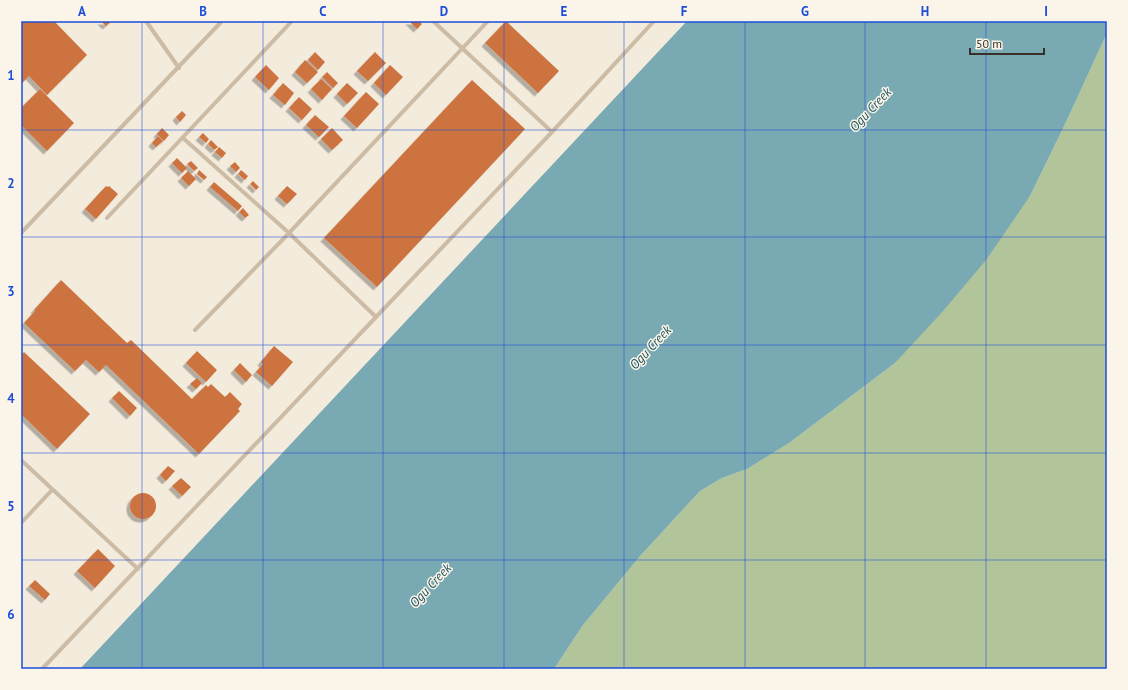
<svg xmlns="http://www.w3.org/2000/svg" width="1128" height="690" font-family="'PT Sans',sans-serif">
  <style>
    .green { fill: #b1c49a }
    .water { fill: #79a9b2 }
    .building { fill: #cd7340; filter: url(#shadow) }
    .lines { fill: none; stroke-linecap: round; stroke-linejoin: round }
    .lane { stroke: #ccbca6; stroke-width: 4 }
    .grid { fill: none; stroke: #1d4ed8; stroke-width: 1; stroke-opacity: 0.55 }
    .labels { text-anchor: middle; stroke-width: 3; stroke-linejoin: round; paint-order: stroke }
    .water-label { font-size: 13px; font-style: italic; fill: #1b505c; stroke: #fbf4e8 }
    .neatline { fill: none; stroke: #1d4ed8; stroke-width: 1.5 }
    .grid-label { font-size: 13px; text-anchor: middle; font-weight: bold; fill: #1d4ed8 }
  </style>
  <defs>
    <filter id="shadow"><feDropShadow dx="-3.5" dy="3.5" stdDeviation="0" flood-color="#0004"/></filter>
  </defs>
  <rect width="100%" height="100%" fill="#f3ebdb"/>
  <!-- green -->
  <path class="green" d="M 1107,33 L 1107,669 L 554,669 L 583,625 L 641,555 L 700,491 L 722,478 L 747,469 L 789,443 L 895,363 L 1030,196 L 1067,120 Z"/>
  <!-- water -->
  <path class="water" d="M 687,21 L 1107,21 L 1107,33 L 1067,120 L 1030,196 L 986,260 L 943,311 L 895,363 L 789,443 L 747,469 L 722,478 L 700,491 L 641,555 L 583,625 L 554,669 L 80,669 Z"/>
  <!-- building -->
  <path class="building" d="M 21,21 L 54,21 L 87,55 L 47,95 L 29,76 L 21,84 Z
    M 101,21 L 112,21 L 106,26 Z
    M 409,21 L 419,21 L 422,24 L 417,29 Z
    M 506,21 L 559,71 L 538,93 L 485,43 Z
    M 315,52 L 325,62 L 318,70 L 308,60 Z
    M 375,52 L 386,63 L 368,81 L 357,71 Z
    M 305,60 L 318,72 L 307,83 L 295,72 Z
    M 266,65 L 279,78 L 269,90 L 255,77 Z
    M 390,65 L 403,77 L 386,95 L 374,83 Z
    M 327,72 L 338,83 L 333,88 L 322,77 Z
    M 321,79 L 332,89 L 322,100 L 311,89 Z
    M 472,80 L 525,129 L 377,287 L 324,238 Z
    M 283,83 L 294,93 L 285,105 L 273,95 Z
    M 347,83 L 358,93 L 347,104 L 337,94 Z
    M 40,89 L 74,123 L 47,151 L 21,125 L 21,108 Z
    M 366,92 L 379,104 L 357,128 L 344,116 Z
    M 299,97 L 312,109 L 302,120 L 289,108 Z
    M 182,111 L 186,115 L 180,122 L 176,117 Z
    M 315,115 L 329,127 L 319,137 L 306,125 Z
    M 162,128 L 169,135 L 164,141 L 157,134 Z
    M 332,128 L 343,140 L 332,150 L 321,139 Z
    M 203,133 L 209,139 L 206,143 L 199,137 Z
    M 158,136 L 163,141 L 156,147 L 152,143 Z
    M 211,140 L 218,147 L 214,150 L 208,144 Z
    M 219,147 L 226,153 L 222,158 L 215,152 Z
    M 177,158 L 187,168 L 182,173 L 172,163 Z
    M 191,161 L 198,168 L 194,171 L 187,164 Z
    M 235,162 L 240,168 L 236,172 L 230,166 Z
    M 199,170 L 207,177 L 204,180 L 197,174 Z
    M 241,170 L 248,176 L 245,180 L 238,174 Z
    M 188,171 L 196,179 L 189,186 L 181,178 Z
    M 253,181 L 259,187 L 256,190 L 250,184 Z
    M 214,182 L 242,206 L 238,211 L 210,187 Z
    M 106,186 L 108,187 L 109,186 L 118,194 L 96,219 L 85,209 Z
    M 287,186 L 297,194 L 287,204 L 278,196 Z
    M 243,208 L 249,215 L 245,218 L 239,212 Z
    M 61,280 L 127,343 L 131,340 L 192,399 L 206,385 L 208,387 L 211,384 L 225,397 L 230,392 L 242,404 L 238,409 L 240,411 L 199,454 L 106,365 L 99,372 L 86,360 L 75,371 L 24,323 L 35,311 L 34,310 Z
    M 274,346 L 293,362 L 272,386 L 256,372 L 263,364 L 261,362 Z
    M 197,351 L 217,370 L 206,382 L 186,363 Z
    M 24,352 L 90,414 L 57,449 L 21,414 L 21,355 Z
    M 240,363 L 252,375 L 246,382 L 234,370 Z
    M 197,378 L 202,383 L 196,389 L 190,384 Z
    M 119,391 L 137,408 L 130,416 L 112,398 Z
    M 168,466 L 175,471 L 166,481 L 160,475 Z
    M 181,478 L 191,487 L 182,496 L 172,486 Z
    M130 506a13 13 0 1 1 26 0a13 13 0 1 1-26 0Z
    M 98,549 L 115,566 L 95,588 L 77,571 Z
    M 35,580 L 50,594 L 45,600 L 29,586 Z"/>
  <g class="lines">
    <!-- lane -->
    <path class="lane" d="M 146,21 L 179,68
      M 433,21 L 552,132
      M 183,138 L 289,233 L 376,317
      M 107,218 L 292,21
      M 21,233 L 222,21
      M 195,330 L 289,233 L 488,21
      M 21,460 L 138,569
      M 21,523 L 52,490
      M 42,669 L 376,317 L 552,132 L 654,21"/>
  </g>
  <!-- grid -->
  <path class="grid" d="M 142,21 L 142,669M 263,21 L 263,669M 383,21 L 383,669M 504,21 L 504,669M 624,21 L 624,669M 745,21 L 745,669M 865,21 L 865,669M 986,21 L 986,669M 21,130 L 1107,130M 21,237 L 1107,237M 21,345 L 1107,345M 21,453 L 1107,453M 21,560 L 1107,560"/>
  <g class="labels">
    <!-- water labels -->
    <g class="water-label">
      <text transform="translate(870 109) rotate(-47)" y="5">Ogu Creek</text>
      <text transform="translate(650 347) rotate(-47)" y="5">Ogu Creek</text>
      <text transform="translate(430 585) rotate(-47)" y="5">Ogu Creek</text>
    </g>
  </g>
  <!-- border -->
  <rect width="1128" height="690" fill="none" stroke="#fbf4e8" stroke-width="44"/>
  <!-- scale -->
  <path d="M970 48v6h74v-6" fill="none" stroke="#382f28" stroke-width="2"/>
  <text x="976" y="48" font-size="12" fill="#382f28" stroke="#fbf4e8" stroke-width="3" paint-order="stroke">50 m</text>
  <rect x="22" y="22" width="1084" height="646" class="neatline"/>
  <g class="grid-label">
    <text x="82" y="16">A</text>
    <text x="203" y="16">B</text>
    <text x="323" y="16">C</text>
    <text x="444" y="16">D</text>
    <text x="564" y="16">E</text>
    <text x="684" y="16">F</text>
    <text x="805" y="16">G</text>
    <text x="925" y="16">H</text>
    <text x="1046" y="16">I</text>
    <text x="11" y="80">1</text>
    <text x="11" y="188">2</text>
    <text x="11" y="296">3</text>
    <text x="11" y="403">4</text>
    <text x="11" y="511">5</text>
    <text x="11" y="619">6</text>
  </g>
</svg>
